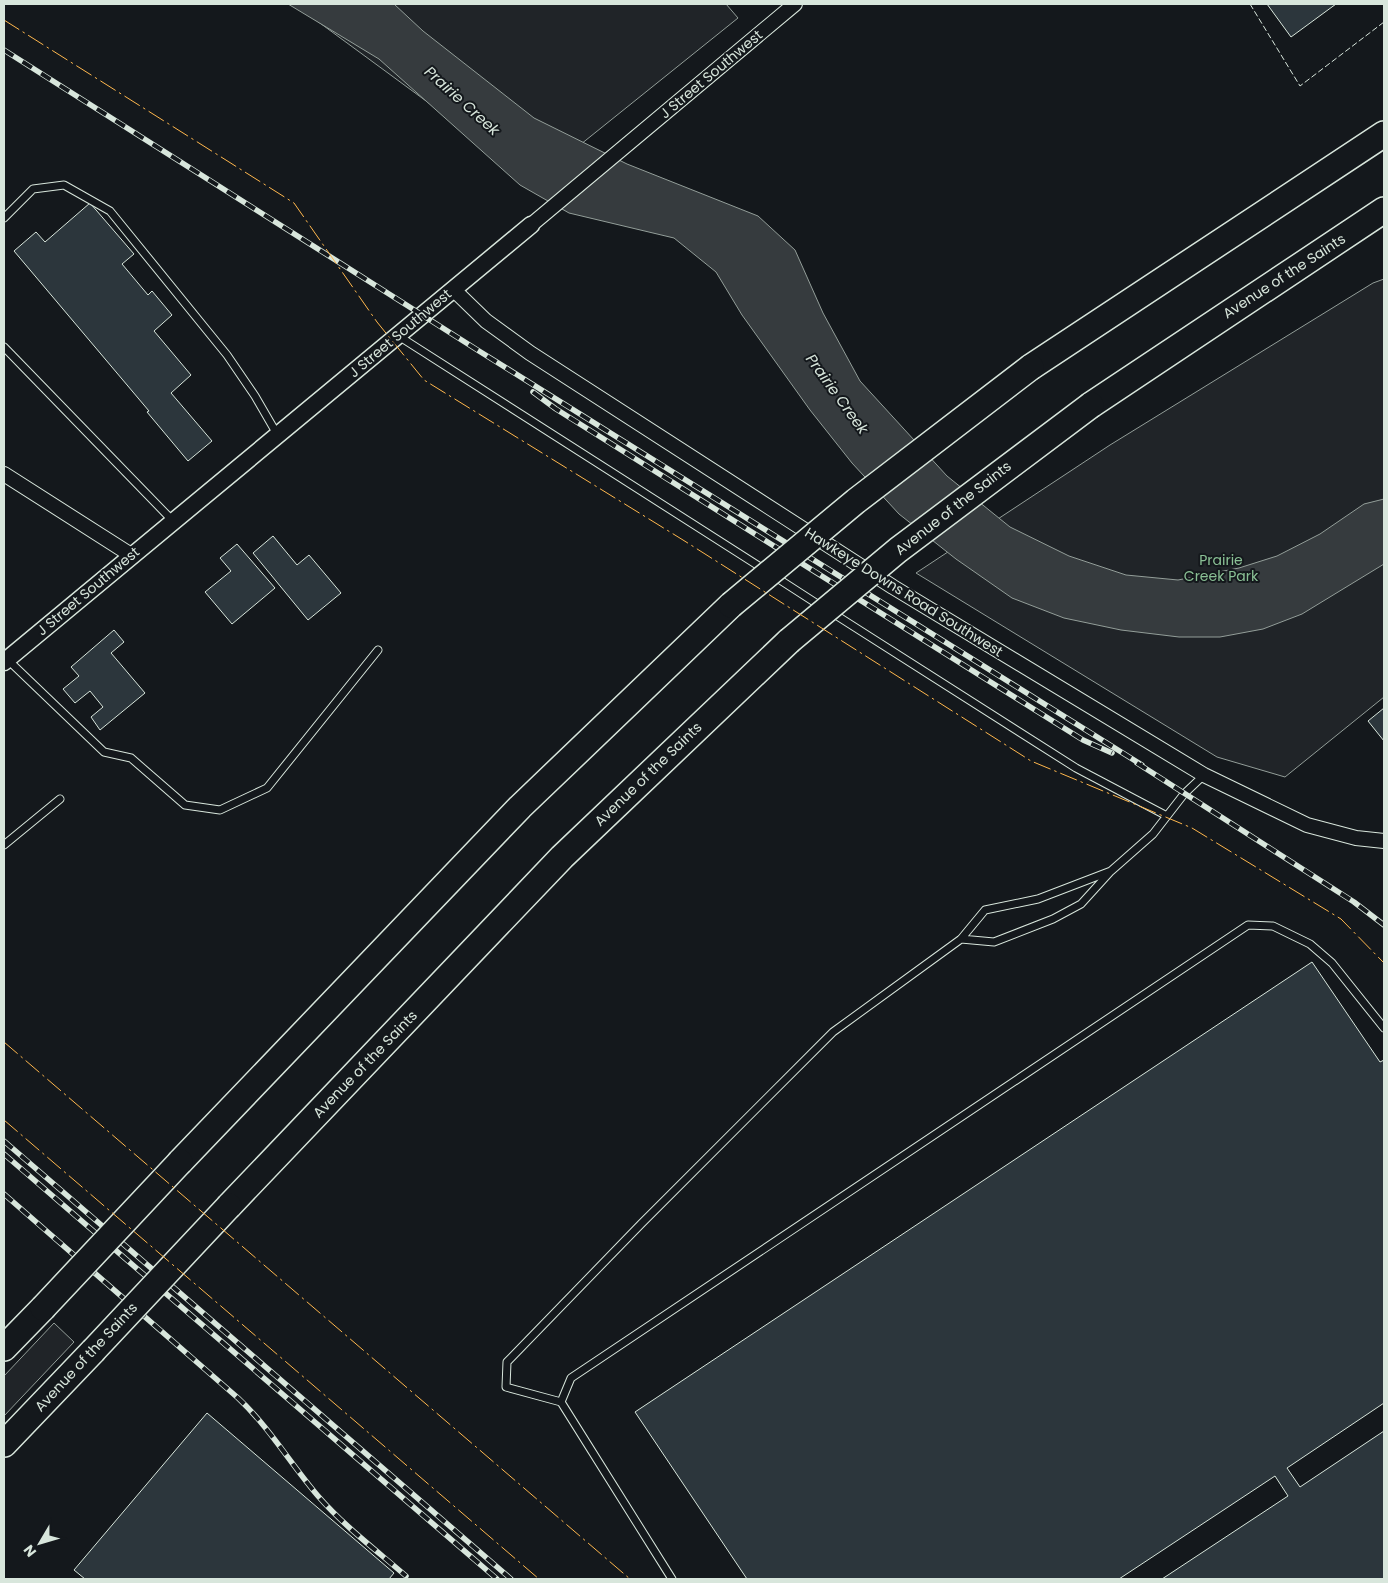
<svg xmlns="http://www.w3.org/2000/svg" width="1388" height="1583" font-family="Poppins,sans-serif">
  <style>
    .green { fill: #202428; stroke: #939e99 }
    .water { fill: #363b3e; stroke: #939e99 }
    .building { fill: #2c363c; stroke: #d8e6dc }
    .lines { fill: none; stroke-linecap: round; stroke-linejoin: round }
    .service-casing { stroke: #d8e6dc; stroke-width: 9 }
    .minor-casing { stroke: #d8e6dc; stroke-width: 16 }
    .tertiary-casing { stroke: #d8e6dc; stroke-width: 19 }
    .motorway-casing { stroke: #d8e6dc; stroke-width: 28 }
    .service { stroke: #14181c; stroke-width: 7 }
    .minor { stroke: #14181c; stroke-width: 14 }
    .tertiary { stroke: #14181c; stroke-width: 16 }
    .motorway { stroke: #14181c; stroke-width: 25 }
    .rail-casing { stroke: #d8e6dc; stroke-width: 5.5 }
    .rail { stroke: #14181c; stroke-width: 4; stroke-dasharray: 11; stroke-linecap: butt }
    .motorway-bridge-casing { stroke: #d8e6dc; stroke-width: 28; stroke-linecap: butt }
    .motorway-bridge { stroke: #14181c; stroke-width: 25 }
    .fence { stroke: #d8e6dc; stroke-width: 1; stroke-dasharray: 6 2.5; stroke-linecap: butt }
    .power { stroke: #ffb74d; stroke-width: 1; stroke-dasharray: 18 4 2.5 4; stroke-linecap: butt }
    .labels { text-anchor: middle; stroke-width: 4; stroke-linejoin: round; paint-order: stroke }
    .street-label { font-size: 14px; fill: #d8e6dc; stroke: #14181c }
    .park-label { font-size: 14px; fill: #8ac095; stroke: #14181c }
    .water-label { font-size: 15px; font-style: italic; fill: #d8e6dc; stroke: #14181c }
  </style>
  <rect width="100%" height="100%" fill="#14181c"/>
  <!-- green -->
  <path class="green" d="M 294,4 L 726,4 L 738,18 L 535,181 Z
    M 1384,279 L 1384,697 L 1285,777 L 1217,757 L 916,573 L 1110,445 L 1373,283 Z
    M 54,1323 L 74,1342 L 4,1416 L 4,1376 Z"/>
  <!-- water -->
  <path class="water" d="M 288,4 L 394,4 L 423,31 L 534,118 L 627,164 L 758,216 L 795,250 L 823,313 L 860,381 L 947,476 L 1010,527 L 1069,556 L 1126,575 L 1178,580 L 1239,568 L 1277,556 L 1320,534 L 1364,504 L 1384,499 L 1384,564 L 1302,614 L 1263,629 L 1220,637 L 1179,637 L 1121,630 L 1064,618 L 1012,598 L 956,559 L 899,514 L 852,463 L 810,410 L 742,315 L 716,272 L 674,238 L 569,213 L 520,185 L 379,59 Z"/>
  <!-- building -->
  <path class="building" d="M 1267,4 L 1336,4 L 1291,37 Z
    M 90,203 L 134,254 L 122,264 L 148,295 L 152,291 L 172,315 L 154,331 L 191,375 L 171,393 L 212,441 L 188,461 L 147,412 L 149,411 L 14,251 L 36,232 L 45,242 Z
    M 273,536 L 297,565 L 309,555 L 341,593 L 308,620 L 253,553 Z
    M 237,544 L 275,588 L 232,624 L 205,592 L 231,571 L 220,558 Z
    M 114,630 L 124,642 L 111,653 L 145,693 L 100,730 L 91,717 L 103,707 L 90,691 L 75,703 L 63,689 L 79,676 L 71,667 Z
    M 1384,708 L 1384,741 L 1368,721 Z
    M 1312,962 L 1380,1062 L 1384,1060 L 1384,1403 L 1287,1468 L 1300,1487 L 1384,1431 L 1384,1579 L 1162,1579 L 1288,1496 L 1275,1476 L 1119,1579 L 747,1579 L 635,1412 Z
    M 207,1413 L 394,1573 L 389,1579 L 85,1579 L 74,1570 Z"/>
  <g class="lines">
    <defs>
      <path id="service" d="M 4,218 L 33,189 L 64,185 L 110,211 L 227,355 L 255,396 L 277,434
        M 397,335 L 765,570
        M 4,347 L 172,520
        M 774,576 L 822,607
        M 831,612 L 1076,768 L 1167,816
        M 8,660 L 104,752 L 131,758 L 185,805 L 220,810 L 267,788 L 378,650
        M 4,845 L 60,799
        M 1111,871 L 1153,834 L 1184,794 L 1204,775
        M 561,1402 L 506,1387 L 507,1362 L 641,1224 L 833,1032 L 961,939 L 985,910 L 1038,899 L 1111,871 L 1081,904 L 1053,919 L 994,942 L 961,939
        M 672,1579 L 561,1402 L 571,1378 L 1248,925 L 1273,926 L 1310,944 L 1332,963 L 1384,1028"/>
      <path id="minor" d="M 531,225 L 795,4
        M 453,289 L 486,321 L 530,353 L 893,587 L 1204,775 L 1307,825 L 1356,838 L 1384,841
        M 4,474 L 131,555"/>
      <path id="tertiary" d="M 4,662 L 531,225"/>
      <path id="motorway" d="M 1031,367 L 1384,134
        M 1091,405 L 1384,210
        M 180,1162 L 520,807 L 731,605
        M 229,1206 L 562,857 L 789,641
        M 4,1348 L 43,1308
        M 4,1444 L 93,1351"/>
    </defs>
    <!-- service casing -->
    <use href="#service" class="service-casing"/>
    <!-- minor casing -->
    <use href="#minor" class="minor-casing"/>
    <!-- tertiary casing -->
    <use href="#tertiary" class="tertiary-casing"/>
    <!-- motorway casing -->
    <use href="#motorway" class="motorway-casing"/>
    <!-- service -->
    <use href="#service" class="service"/>
    <!-- minor -->
    <use href="#minor" class="minor"/>
    <!-- tertiary -->
    <use href="#tertiary" class="tertiary"/>
    <!-- motorway -->
    <use href="#motorway" class="motorway"/>
    <defs>
      <path id="rail" d="M 4,50 L 479,351 L 1142,765
        M 533,392 L 556,409 L 1083,740 L 1112,753
        M 1137,763 L 1354,902 L 1384,925
        M 4,1141 L 511,1579
        M 4,1154 L 497,1579
        M 4,1194 L 238,1398 C 269,1427 290,1463 318,1496 C 344,1526 376,1550 406,1576"/>
    </defs>
    <!-- rail casing -->
    <use href="#rail" class="rail-casing"/>
    <!-- rail -->
    <use href="#rail" class="rail"/>
    <defs>
      <path id="motorway-bridge" d="M 731,605 L 856,501 L 1031,367
        M 789,641 L 898,550 L 1091,405
        M 43,1308 L 180,1162
        M 93,1351 L 229,1206"/>
    </defs>
    <!-- motorway-bridge casing -->
    <use href="#motorway-bridge" class="motorway-bridge-casing"/>
    <!-- motorway-bridge -->
    <use href="#motorway-bridge" class="motorway-bridge"/>
    <!-- fence -->
    <path class="fence" d="M 1250,4 L 1300,86 L 1384,22"/>
    <!-- power -->
    <path class="power" d="M 4,20 L 294,203 L 377,322 L 424,380 L 683,540 L 1031,761 L 1192,828 L 1341,919 L 1384,963
      M 4,1042 L 630,1579
      M 4,1120 L 539,1579"/>
  </g>
  <g class="labels">
    <!-- street labels -->
    <g class="street-label">
      <text transform="translate(711 74) rotate(-40)" y="5">J Street Southwest</text>
      <text transform="translate(1284 276) rotate(-33)" y="5">Avenue of the Saints</text>
      <text transform="translate(400 333) rotate(-40)" y="5">J Street Southwest</text>
      <text transform="translate(953 508) rotate(-38)" y="5">Avenue of the Saints</text>
      <text transform="translate(88 591) rotate(-40)" y="5">J Street Southwest</text>
      <text transform="translate(904 592) rotate(32)" y="5">Hawkeye Downs Road Southwest</text>
      <text transform="translate(648 774) rotate(-44)" y="5">Avenue of the Saints</text>
      <text transform="translate(365 1064) rotate(-46)" y="5">Avenue of the Saints</text>
      <text transform="translate(86 1357) rotate(-47)" y="5">Avenue of the Saints</text>
    </g>
    <!-- park labels -->
    <g class="park-label">
      <text x="1221" y="565">Prairie<tspan x="1221" dy="16">Creek Park</tspan></text>
    </g>
    <!-- water labels -->
    <g class="water-label">
      <text transform="translate(462 101) rotate(42)" y="5">Prairie Creek</text>
      <text transform="translate(837 394) rotate(54)" y="5">Prairie Creek</text>
    </g>
  </g>
  <!-- border -->
  <rect width="1388" height="1583" fill="none" stroke="#d8e6dc" stroke-width="10"/>
  <!-- north arrow -->
  <g transform="translate(40 1543) rotate(232)" stroke="#14181c" stroke-width="4" paint-order="stroke">
  <path d="M0-4L9 19L0 12L-9 19Z" fill="#d8e6dc"/>
  <text y="-8" font-size="14" font-weight="bold" text-anchor="middle" fill="#d8e6dc">N</text>
  </g>
</svg>
